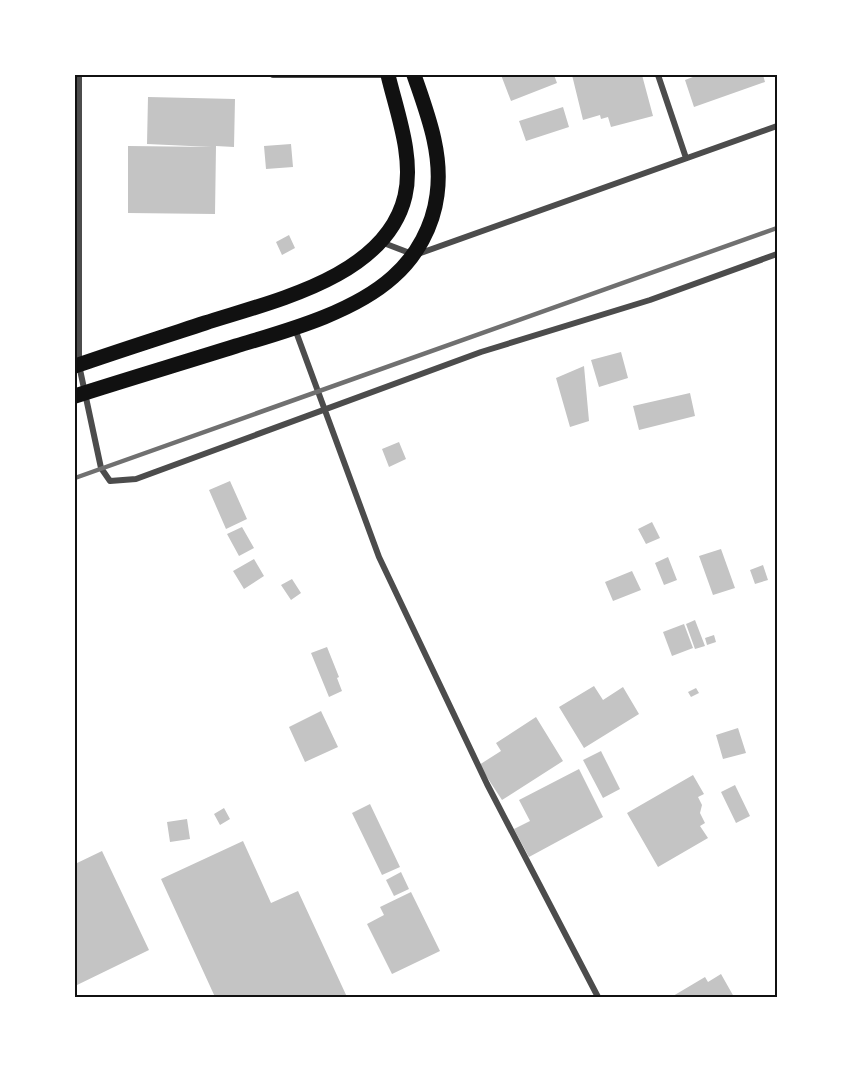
<svg xmlns="http://www.w3.org/2000/svg" width="852" height="1072" font-family="'Roboto Condensed',sans-serif">
  <style>
    .building { fill: #c4c4c4 }
    .lines { fill: none; stroke-linecap: round; stroke-linejoin: round }
    .minor { stroke: #4c4c4c; stroke-width: 6 }
    .primary { stroke: #111; stroke-width: 15 }
    .rail { stroke: #707070; stroke-width: 4.5 }
    .neatline { fill: none; stroke: #111; stroke-width: 2 }
  </style>
  <rect width="100%" height="100%" fill="#fff"/>
  <!-- building -->
  <path class="building" d="M 501,75 L 554,75 L 557,83 L 511,101 Z
    M 572,75 L 642,75 L 653,116 L 611,127 L 608,117 L 601,119 L 600,115 L 583,120 Z
    M 698,75 L 763,75 L 765,82 L 694,107 L 685,80 Z
    M 148,97 L 235,99 L 234,147 L 216,146 L 215,214 L 128,213 L 128,146 L 212,147 L 147,144 Z
    M 563,107 L 569,127 L 526,141 L 519,121 Z
    M 291,144 L 293,167 L 266,169 L 264,146 Z
    M 289,235 L 295,248 L 282,255 L 276,242 Z
    M 621,352 L 628,378 L 599,387 L 591,360 Z
    M 584,366 L 589,421 L 570,427 L 556,378 Z
    M 690,393 L 695,416 L 639,430 L 633,406 Z
    M 399,442 L 406,459 L 389,467 L 382,449 Z
    M 230,481 L 247,519 L 226,529 L 209,490 Z
    M 652,522 L 660,538 L 646,544 L 638,529 Z
    M 242,527 L 254,548 L 239,556 L 227,534 Z
    M 721,549 L 735,588 L 713,595 L 699,556 Z
    M 668,557 L 677,580 L 664,585 L 655,563 Z
    M 254,559 L 264,576 L 244,589 L 233,571 Z
    M 763,565 L 768,580 L 755,584 L 750,570 Z
    M 632,571 L 641,590 L 613,601 L 605,582 Z
    M 292,579 L 301,593 L 291,600 L 281,585 Z
    M 695,620 L 705,646 L 695,649 L 686,624 Z
    M 684,624 L 693,648 L 672,656 L 663,632 Z
    M 714,635 L 716,642 L 707,645 L 705,638 Z
    M 327,647 L 339,677 L 337,678 L 342,691 L 329,697 L 311,653 Z
    M 594,686 L 603,700 L 623,687 L 639,714 L 584,748 L 559,707 Z
    M 696,688 L 699,693 L 691,697 L 688,692 Z
    M 321,711 L 338,747 L 305,762 L 289,727 Z
    M 536,717 L 563,761 L 502,800 L 479,765 L 501,751 L 496,743 Z
    M 738,728 L 746,753 L 723,759 L 716,735 Z
    M 601,751 L 620,789 L 603,798 L 583,760 Z
    M 579,769 L 603,817 L 529,857 L 514,829 L 530,821 L 519,800 Z
    M 693,775 L 704,794 L 698,797 L 702,805 L 700,813 L 705,823 L 700,826 L 708,838 L 658,867 L 627,813 Z
    M 735,785 L 750,816 L 736,823 L 721,792 Z
    M 370,804 L 400,867 L 382,875 L 352,813 Z
    M 224,808 L 230,819 L 220,825 L 214,814 Z
    M 187,819 L 190,839 L 170,842 L 167,822 Z
    M 243,841 L 271,903 L 298,891 L 347,997 L 215,997 L 161,879 Z
    M 102,851 L 149,950 L 75,986 L 75,864 Z
    M 401,872 L 409,889 L 394,896 L 386,880 Z
    M 411,892 L 440,951 L 392,974 L 367,924 L 384,915 L 380,907 Z
    M 721,974 L 734,997 L 673,996 L 705,977 L 708,982 Z"/>
  <g class="lines">
    <!-- minor -->
    <path class="minor" d="M 79,75 L 79,365 L 101,468 L 110,481 L 136,479 L 481,352 L 650,300 L 777,254
      M 273,75 L 387,75
      M 658,75 L 686,158
      M 381,242 L 415,255 L 777,126
      M 295,329 L 379,557 L 487,784 L 598,997"/>
    <!-- primary -->
    <path class="primary" d="M 75,366 C 118,351 162,337 205,323 C 273,301 386,277 405,196 C 414,157 397,113 388,75
      M 75,396 C 128,379 182,363 236,346 C 286,331 353,313 393,277 C 417,256 433,226 437,195 C 443,153 427,113 414,75"/>
    <!-- rail -->
    <path class="rail" d="M 75,478 L 777,228"/>
  </g>
  <!-- border -->
  <rect width="852" height="1072" fill="none" stroke="#ffffff" stroke-width="153"/>
  <rect x="76" y="76" width="700" height="920" class="neatline"/>
</svg>
